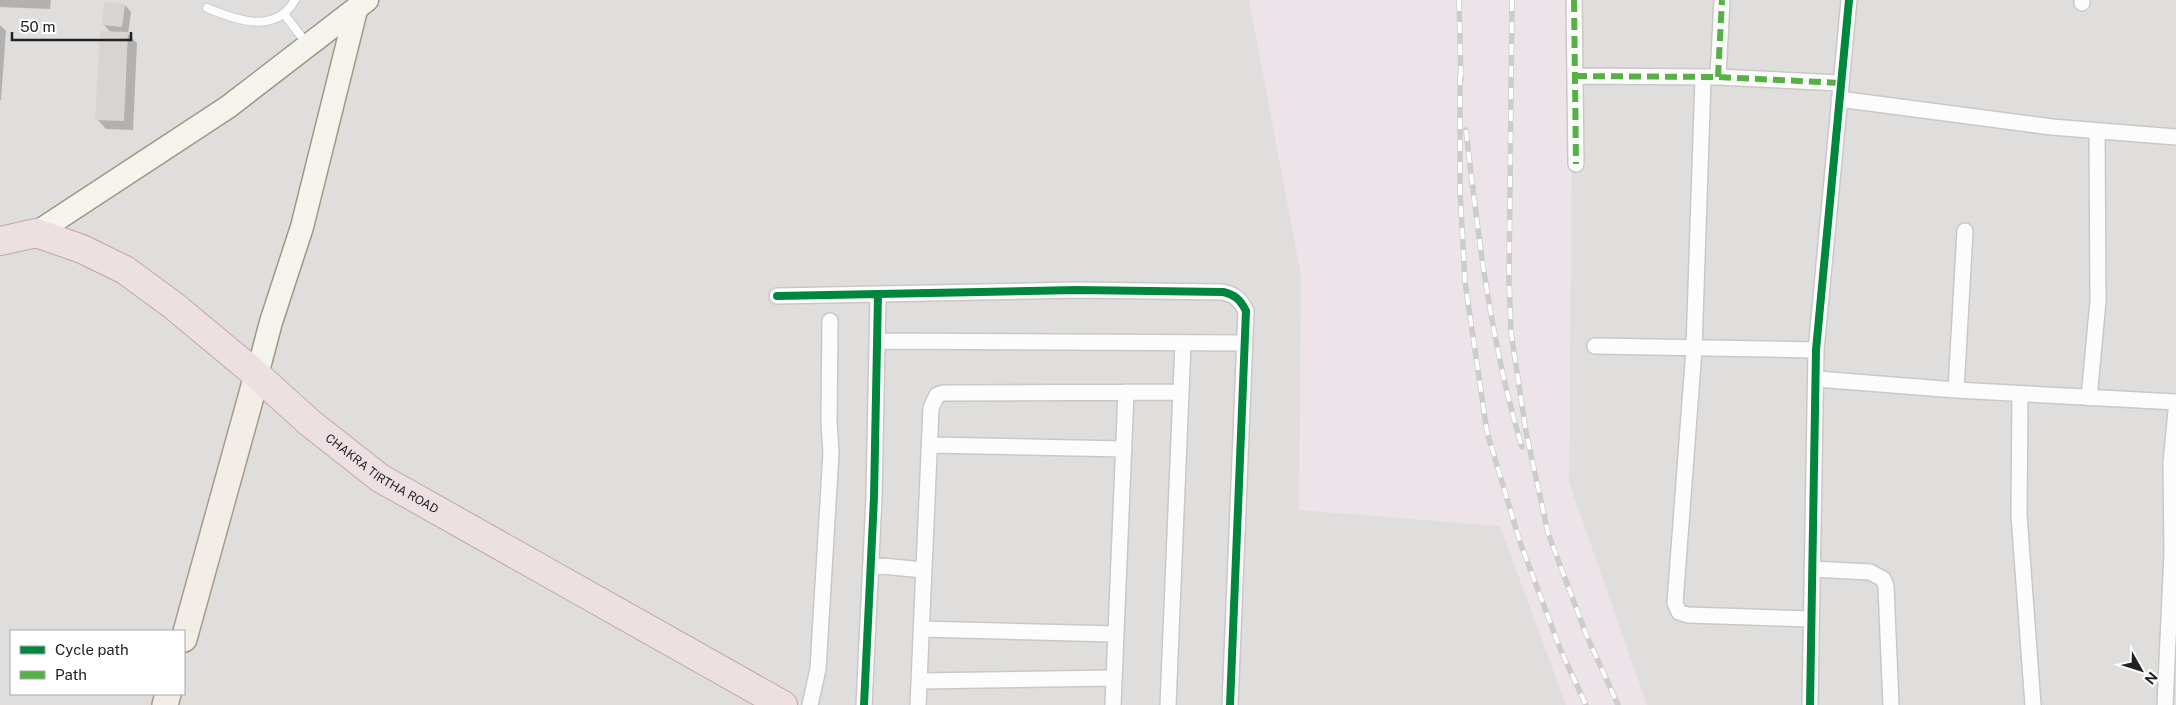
<svg xmlns="http://www.w3.org/2000/svg" width="2176" height="705" font-family="'Public Sans',sans-serif">
  <style>
    .residential { fill: #dfdedc; fill-rule: evenodd }
    .industrial { fill: #ede4e9 }
    .shadow { fill: #0003 }
    .building { fill: #d7d4d2 }
    .lines { fill: none; stroke-linecap: round; stroke-linejoin: round }
    .lane-casing { stroke: #c9c8c7; stroke-width: 10 }
    .street-casing { stroke: #c9c8c7; stroke-width: 18 }
    .secondary-casing { stroke: #999a82; stroke-width: 25 }
    .primary-casing { stroke: #a79c86; stroke-width: 28 }
    .highway-casing { stroke: #c5a2ac; stroke-width: 30 }
    .lane { stroke: #fdfcfc; stroke-width: 8 }
    .street { stroke: #fdfcfc; stroke-width: 15 }
    .secondary { stroke: #f4f4ed; stroke-width: 22 }
    .primary { stroke: #f3ede7; stroke-width: 25 }
    .highway { stroke: #ece0e2; stroke-width: 28 }
    .rail-casing { stroke: #ccc; stroke-width: 5.5 }
    .rail { stroke: #fff; stroke-width: 4; stroke-dasharray: 11; stroke-linecap: butt }
    .quiet { stroke: #55b145; stroke-width: 6; stroke-dasharray: 12 6; stroke-linecap: butt }
    .cycleway-casing { stroke: #fff; stroke-width: 11 }
    .cycleway { stroke: #00873e; stroke-width: 8 }
    .labels { text-anchor: middle; stroke-width: 4; stroke-linejoin: round; paint-order: stroke }
    .street-label { font-size: 12px; fill: #222; stroke: #fff }
  </style>
  <rect width="100%" height="100%" fill="#f0eeeb"/>
  <!-- residential -->
  <path class="residential" d="M 0,0 L 2176,0 L 2176,705 L 0,705 ZM 11,631 L 184,631 L 184,694 L 11,694 Z"/>
  <!-- industrial -->
  <path class="industrial" d="M 1249,0 L 1573,0 L 1569,482 L 1647,705 L 1566,705 L 1500,526 L 1299,510 L 1301,275 Z"/>
  <!-- shadow -->
  <path class="shadow" d="M 0,0 L 51,0 L 50,9 L 0,7 Z
    M 125,5 L 131,12 L 128,34 L 137,43 L 133,130 L 106,129 L 97,119 L 111,33 L 103,24 Z
    M 0,25 L 6,31 L 1,100 L 0,100 Z"/>
  <!-- building -->
  <path class="building" d="M 104,2 L 125,4 L 122,27 L 102,25 Z
    M 100,31 L 128,32 L 124,121 L 95,120 Z"/>
  <g class="lines">
    <defs>
      <path id="lane" d="M 207,8 C 236,20 275,35 295,0
        M 284,14 L 307,44"/>
      <path id="street" d="M 1574,0 L 1576,164
        M 2082,3 L 2082,0
        M 1575,76 L 1718,77 L 1840,83
        M 1718,77 L 1722,0
        M 1703,78 L 1694,349 L 1675,603 L 1679,612 L 1688,615 L 1811,619
        M 1839,99 L 2052,127 L 2176,137
        M 777,296 L 1077,290 L 1223,292 C 1235,295 1240,299 1246,311 L 1230,705
        M 877,341 L 1244,343
        M 1595,346 L 1816,350
        M 1817,379 L 1956,390 L 2176,402
        M 1956,390 L 1965,231
        M 2020,394 L 2019,515 L 2033,705
        M 2089,398 L 2098,301 L 2097,131
        M 930,445 L 1124,449
        M 871,565 L 924,570
        M 1812,569 L 1870,572 L 1883,579 L 1886,586 L 1891,705
        M 921,629 L 1116,634
        M 919,681 L 1114,678
        M 810,705 L 818,669 L 831,453 L 829,422 L 830,321
        M 864,705 L 874,497 L 878,294
        M 918,705 L 931,408 L 937,395 L 943,393 L 1181,392
        M 1113,705 L 1126,392
        M 1168,705 L 1183,343
        M 1810,705 L 1816,350 L 1849,0
        M 2165,705 L 2172,553 L 2171,463 L 2176,411"/>
      <path id="secondary" d="M 36,233 L 228,107 L 367,0
        M 257,375 L 271,322 L 302,227 L 356,10"/>
      <path id="primary" d="M 184,639 L 257,375
        M 165,705 L 168,694"/>
      <g id="highway">
        <path id="s1" d="M 0,241 L 36,233 L 82,249 L 125,270 L 174,306 L 257,375 L 310,423 L 380,478 L 783,705"/>
      </g>
    </defs>
    <!-- lane casing -->
    <use href="#lane" class="lane-casing"/>
    <!-- street casing -->
    <use href="#street" class="street-casing"/>
    <!-- secondary casing -->
    <use href="#secondary" class="secondary-casing"/>
    <!-- primary casing -->
    <use href="#primary" class="primary-casing"/>
    <!-- highway casing -->
    <use href="#highway" class="highway-casing"/>
    <!-- lane -->
    <use href="#lane" class="lane"/>
    <!-- street -->
    <use href="#street" class="street"/>
    <!-- secondary -->
    <use href="#secondary" class="secondary"/>
    <!-- primary -->
    <use href="#primary" class="primary"/>
    <!-- highway -->
    <use href="#highway" class="highway"/>
    <defs>
      <path id="rail" d="M 1459,0 L 1461,80
        M 1512,0 L 1509,279 L 1511,332 L 1526,432 L 1548,533 L 1586,634 L 1618,705
        M 1460,74 L 1460,190 L 1465,282 L 1487,432 L 1520,542 L 1561,651 L 1586,705
        M 1466,130 C 1478,236 1491,345 1522,447"/>
    </defs>
    <!-- rail casing -->
    <use href="#rail" class="rail-casing"/>
    <!-- rail -->
    <use href="#rail" class="rail"/>
    <!-- quiet -->
    <path class="quiet" d="M 1574,0 L 1576,164
      M 1575,76 L 1718,77 L 1840,83
      M 1718,77 L 1722,0"/>
    <defs>
      <path id="cycleway" d="M 777,296 L 1077,290 L 1223,292 C 1235,295 1240,299 1246,311 L 1230,705
        M 864,705 L 874,497 L 878,294
        M 1810,705 L 1816,350 L 1849,0"/>
    </defs>
    <!-- cycleway casing -->
    <use href="#cycleway" class="cycleway-casing"/>
    <!-- cycleway -->
    <use href="#cycleway" class="cycleway"/>
  </g>
  <g class="labels">
    <!-- street labels -->
    <g class="street-label">
      <text dy="4" stroke="none"><textPath href="#s1" startOffset="462">CHAKRA TIRTHA ROAD</textPath></text>
    </g>
  </g>
  <!-- legend -->
  <rect x="10" y="630" width="175" height="65" fill="#ffffff" stroke="#a7a7a7"/>
  <rect x="20" y="646" width="25" height="8" fill="#00873e" stroke="#a7a7a7"/>
  <text x="55" y="655" font-size="15" fill="#222222">Cycle path</text>
  <rect x="20" y="671" width="25" height="8" fill="#55b145" stroke="#a7a7a7"/>
  <text x="55" y="680" font-size="15" fill="#222222">Path</text>
  <!-- north arrow -->
  <g transform="translate(2141 670) rotate(129)" stroke="#ffffff" stroke-width="4" paint-order="stroke">
  <path d="M0-4L9 19L0 12L-9 19Z" fill="#222222"/>
  <text y="-8" font-size="14" font-weight="bold" text-anchor="middle" fill="#222222">N</text>
  </g>
  <!-- scale -->
  <path d="M12 32v8h119v-8" fill="none" stroke="#222222" stroke-width="2.5"/>
  <text x="20" y="32" font-size="15" fill="#222222" stroke="#ffffff" stroke-width="4" paint-order="stroke">50 m</text>
</svg>
